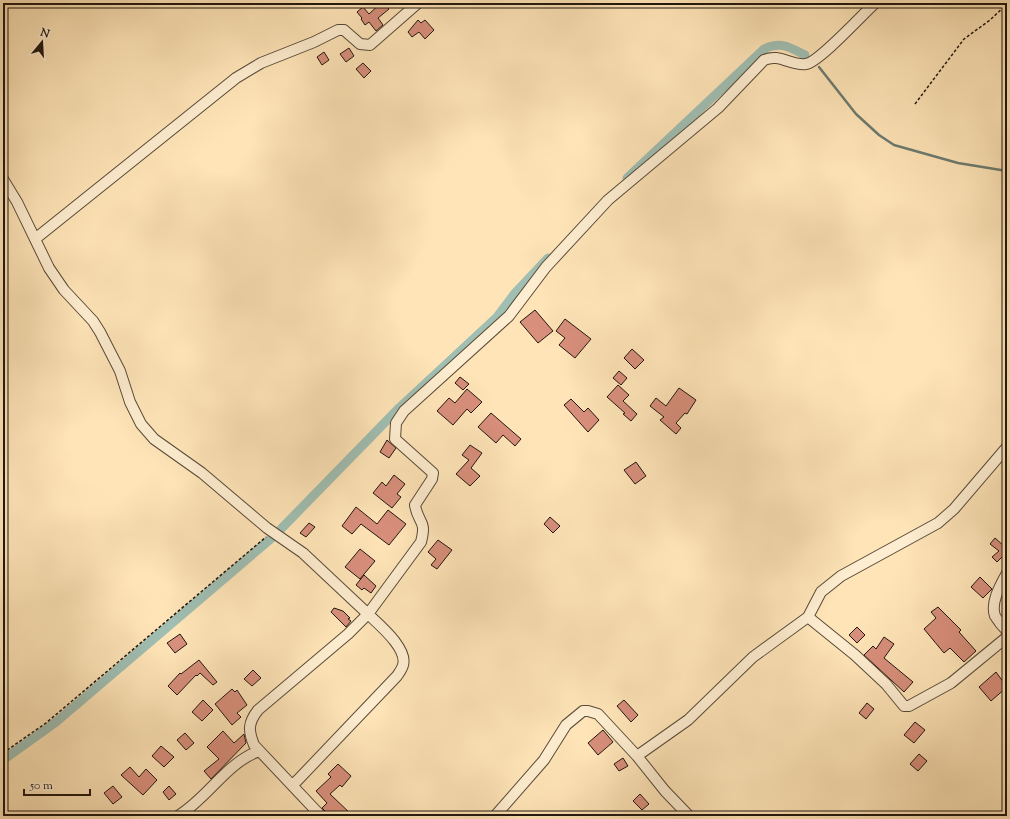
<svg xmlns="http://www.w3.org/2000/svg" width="1010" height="819" font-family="'Sorts Mill Goudy',serif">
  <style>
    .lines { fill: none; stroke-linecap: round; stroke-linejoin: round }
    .stream { stroke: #6d7b70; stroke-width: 2.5 }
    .canal { stroke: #a0beb2; stroke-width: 9 }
    .building { fill: #d88f7c; stroke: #21160e }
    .street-casing { stroke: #584a38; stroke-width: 12 }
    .path { stroke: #21160e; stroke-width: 1.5; stroke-dasharray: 3 2; stroke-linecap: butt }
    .street { stroke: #feedd0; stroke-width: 10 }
  </style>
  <rect width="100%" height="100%" fill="#fee4b7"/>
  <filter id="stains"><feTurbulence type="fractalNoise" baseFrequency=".005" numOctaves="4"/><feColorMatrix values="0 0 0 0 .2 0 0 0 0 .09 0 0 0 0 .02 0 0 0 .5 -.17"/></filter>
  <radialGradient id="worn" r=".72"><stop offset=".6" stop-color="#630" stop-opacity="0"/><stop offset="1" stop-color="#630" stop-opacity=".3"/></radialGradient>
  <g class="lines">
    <!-- stream -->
    <path class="stream" d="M 819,67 L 856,114 L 879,135 L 894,145 L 958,163 L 1007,171"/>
    <!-- canal -->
    <path class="canal" d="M 627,178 L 764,49 C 781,41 789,47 805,55
      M 279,531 L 399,408 L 497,317 L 515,293 L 548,258
      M 3,760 L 56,722 L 273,537"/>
  </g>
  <!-- building -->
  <path class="building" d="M 381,3 L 384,3 L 389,9 L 378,18 L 383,25 L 376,31 L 369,22 L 365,25 L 361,19 L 362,18 L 357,12 L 363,7 L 369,14 Z
    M 418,20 L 421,23 L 425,20 L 434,30 L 425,39 L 419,32 L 412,37 L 408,32 Z
    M 349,48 L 354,56 L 346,62 L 340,54 Z
    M 324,52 L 329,60 L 322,65 L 317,57 Z
    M 363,63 L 371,71 L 364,78 L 356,69 Z
    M 535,310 L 553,331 L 538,343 L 520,322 Z
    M 565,319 L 591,339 L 575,358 L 559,345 L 565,338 L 556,331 Z
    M 632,349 L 644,360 L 635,369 L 624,358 Z
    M 619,371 L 627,378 L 621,385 L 613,378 Z
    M 460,377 L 469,384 L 463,390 L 455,383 Z
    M 618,385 L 629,395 L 623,401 L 637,414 L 631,421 L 623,414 L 625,413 L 607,397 Z
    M 679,388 L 696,400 L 687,414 L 685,413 L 676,423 L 681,428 L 676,434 L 660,420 L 664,417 L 650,406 L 656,398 L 666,406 Z
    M 467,389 L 482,402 L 471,413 L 467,409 L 453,425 L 437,411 L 449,398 L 455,403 Z
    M 571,399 L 584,412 L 588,408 L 599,420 L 588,432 L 564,405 Z
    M 491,413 L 521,439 L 515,446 L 503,435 L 496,443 L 478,427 Z
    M 387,440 L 396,448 L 389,458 L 380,452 Z
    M 470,445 L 482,453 L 471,468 L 480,476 L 470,486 L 456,474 L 469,460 L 462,455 Z
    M 636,462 L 646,476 L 635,484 L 624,470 Z
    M 394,475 L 405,484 L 397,494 L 401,497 L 392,508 L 373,493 L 382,482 L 386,486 Z
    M 356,507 L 377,524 L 388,510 L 406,524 L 389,545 L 361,524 L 352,534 L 342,526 Z
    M 550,517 L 560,526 L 553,533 L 544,524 Z
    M 309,523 L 315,527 L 306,537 L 300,533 Z
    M 995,538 L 1004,546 L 1007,543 L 1007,558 L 1004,555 L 997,562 L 992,557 L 999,551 L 990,544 Z
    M 438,540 L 452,550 L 437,569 L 431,565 L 436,559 L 428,552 Z
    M 360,549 L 375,561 L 360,579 L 345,567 Z
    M 364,575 L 376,586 L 371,593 L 364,588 L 362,590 L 356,585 Z
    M 980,577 L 992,589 L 983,598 L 971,587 Z
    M 938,607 L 961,630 L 959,632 L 976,651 L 964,662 L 950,648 L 944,653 L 924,629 L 936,618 L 931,612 Z
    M 334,608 L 343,611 L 350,618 L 348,619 L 351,621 L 346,627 L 331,612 Z
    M 857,627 L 865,635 L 857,643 L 849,635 Z
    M 180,634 L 187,644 L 175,653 L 167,643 Z
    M 884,637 L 894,644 L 884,658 L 913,682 L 904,692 L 864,655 L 873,646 L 876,649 Z
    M 199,660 L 217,682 L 213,685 L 200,673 L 197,676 L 196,675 L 177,695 L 168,686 L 180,673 L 181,674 Z
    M 253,670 L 261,678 L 252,686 L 244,679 Z
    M 996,672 L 1007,687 L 991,701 L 979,687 Z
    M 232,689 L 235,692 L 237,690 L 247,705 L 237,713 L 241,717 L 232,725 L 215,704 Z
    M 203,700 L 213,710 L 202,721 L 192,712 Z
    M 624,700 L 638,715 L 631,722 L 617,706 Z
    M 867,703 L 874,709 L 866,719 L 859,713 Z
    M 915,722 L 925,730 L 914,743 L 904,735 Z
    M 603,730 L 613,742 L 598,755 L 588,743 Z
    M 223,731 L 234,743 L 244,734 L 246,743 L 211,779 L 204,771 L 219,759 L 207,747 Z
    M 185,733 L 194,743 L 186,750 L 177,740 Z
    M 161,746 L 174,757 L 164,767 L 152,756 Z
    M 919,754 L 927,761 L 918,771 L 910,764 Z
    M 623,758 L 628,766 L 619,771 L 614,764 Z
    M 338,764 L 351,776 L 342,787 L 340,785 L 330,794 L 353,816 L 330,816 L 322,808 L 327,803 L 316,791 L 331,777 L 328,774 Z
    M 130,767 L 139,777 L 146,769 L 157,780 L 143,795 L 121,775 Z
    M 113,786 L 122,797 L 113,804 L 104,793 Z
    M 169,786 L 176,794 L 169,800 L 163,792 Z
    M 640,794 L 649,804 L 642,810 L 633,801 Z"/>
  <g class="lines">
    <defs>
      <path id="street" d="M 3,179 L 17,202 L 49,268 L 64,290 L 93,321 L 100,332 L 120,371 L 130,402 L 141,424 L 154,439 L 202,473 L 267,528 L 303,553 L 368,614 L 348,634 L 258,710 C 248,723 248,730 254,745 L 321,816
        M 35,239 L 236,78 L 261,63 L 314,42 L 338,30 L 344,30 L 360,44 L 370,45 L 418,3
        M 1007,573 C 1001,584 990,602 995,616 C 998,621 1003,627 1007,631
        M 808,617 L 855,655 L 886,684 L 904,706 L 909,706 L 951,683 L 1007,637
        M 637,756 L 665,791 L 689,816
        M 293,785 L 397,676 C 399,673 402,669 403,665 C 408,648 378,624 368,614 L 421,542 C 427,519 418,524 415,505 L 432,479 L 433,473 L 395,439 L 396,423 L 404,411 L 509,316 L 546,267 L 608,200 L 718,108 L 764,60 C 779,53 791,66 806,64 C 819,62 862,15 875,3
        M 178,816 C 208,798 226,763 259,751
        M 495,816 L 544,760 L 566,725 L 583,711 L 588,711 L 598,714 L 637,756 L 688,720 L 753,657 L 808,617 L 821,592 L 841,576 L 938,523 L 954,509 L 1007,447"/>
    </defs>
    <!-- street casing -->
    <use href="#street" class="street-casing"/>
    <!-- path -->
    <path class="path" d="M 915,104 L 964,39 L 990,20 L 1007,4
      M 3,753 L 46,723 L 266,537"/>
    <!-- street -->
    <use href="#street" class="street"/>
  </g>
  <!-- margin -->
  <rect width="1010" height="819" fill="none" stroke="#fee4b7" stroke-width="16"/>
  <rect x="4" y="4" width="1002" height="811" fill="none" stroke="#21160e" stroke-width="2"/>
  <rect x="8" y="8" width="994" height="803" fill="none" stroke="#21160e"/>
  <!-- north arrow -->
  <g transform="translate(42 42) rotate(18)" stroke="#feedd0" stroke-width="3" paint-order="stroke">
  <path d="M0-3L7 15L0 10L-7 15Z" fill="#21160e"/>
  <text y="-6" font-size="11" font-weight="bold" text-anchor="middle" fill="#21160e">N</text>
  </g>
  <!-- scale -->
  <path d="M24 789v6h66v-6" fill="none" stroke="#21160e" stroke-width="2"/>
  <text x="30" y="789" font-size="12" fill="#21160e" stroke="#feedd0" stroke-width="3" paint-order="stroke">50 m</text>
  <rect width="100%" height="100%" filter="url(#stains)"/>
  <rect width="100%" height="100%" fill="url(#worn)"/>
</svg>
